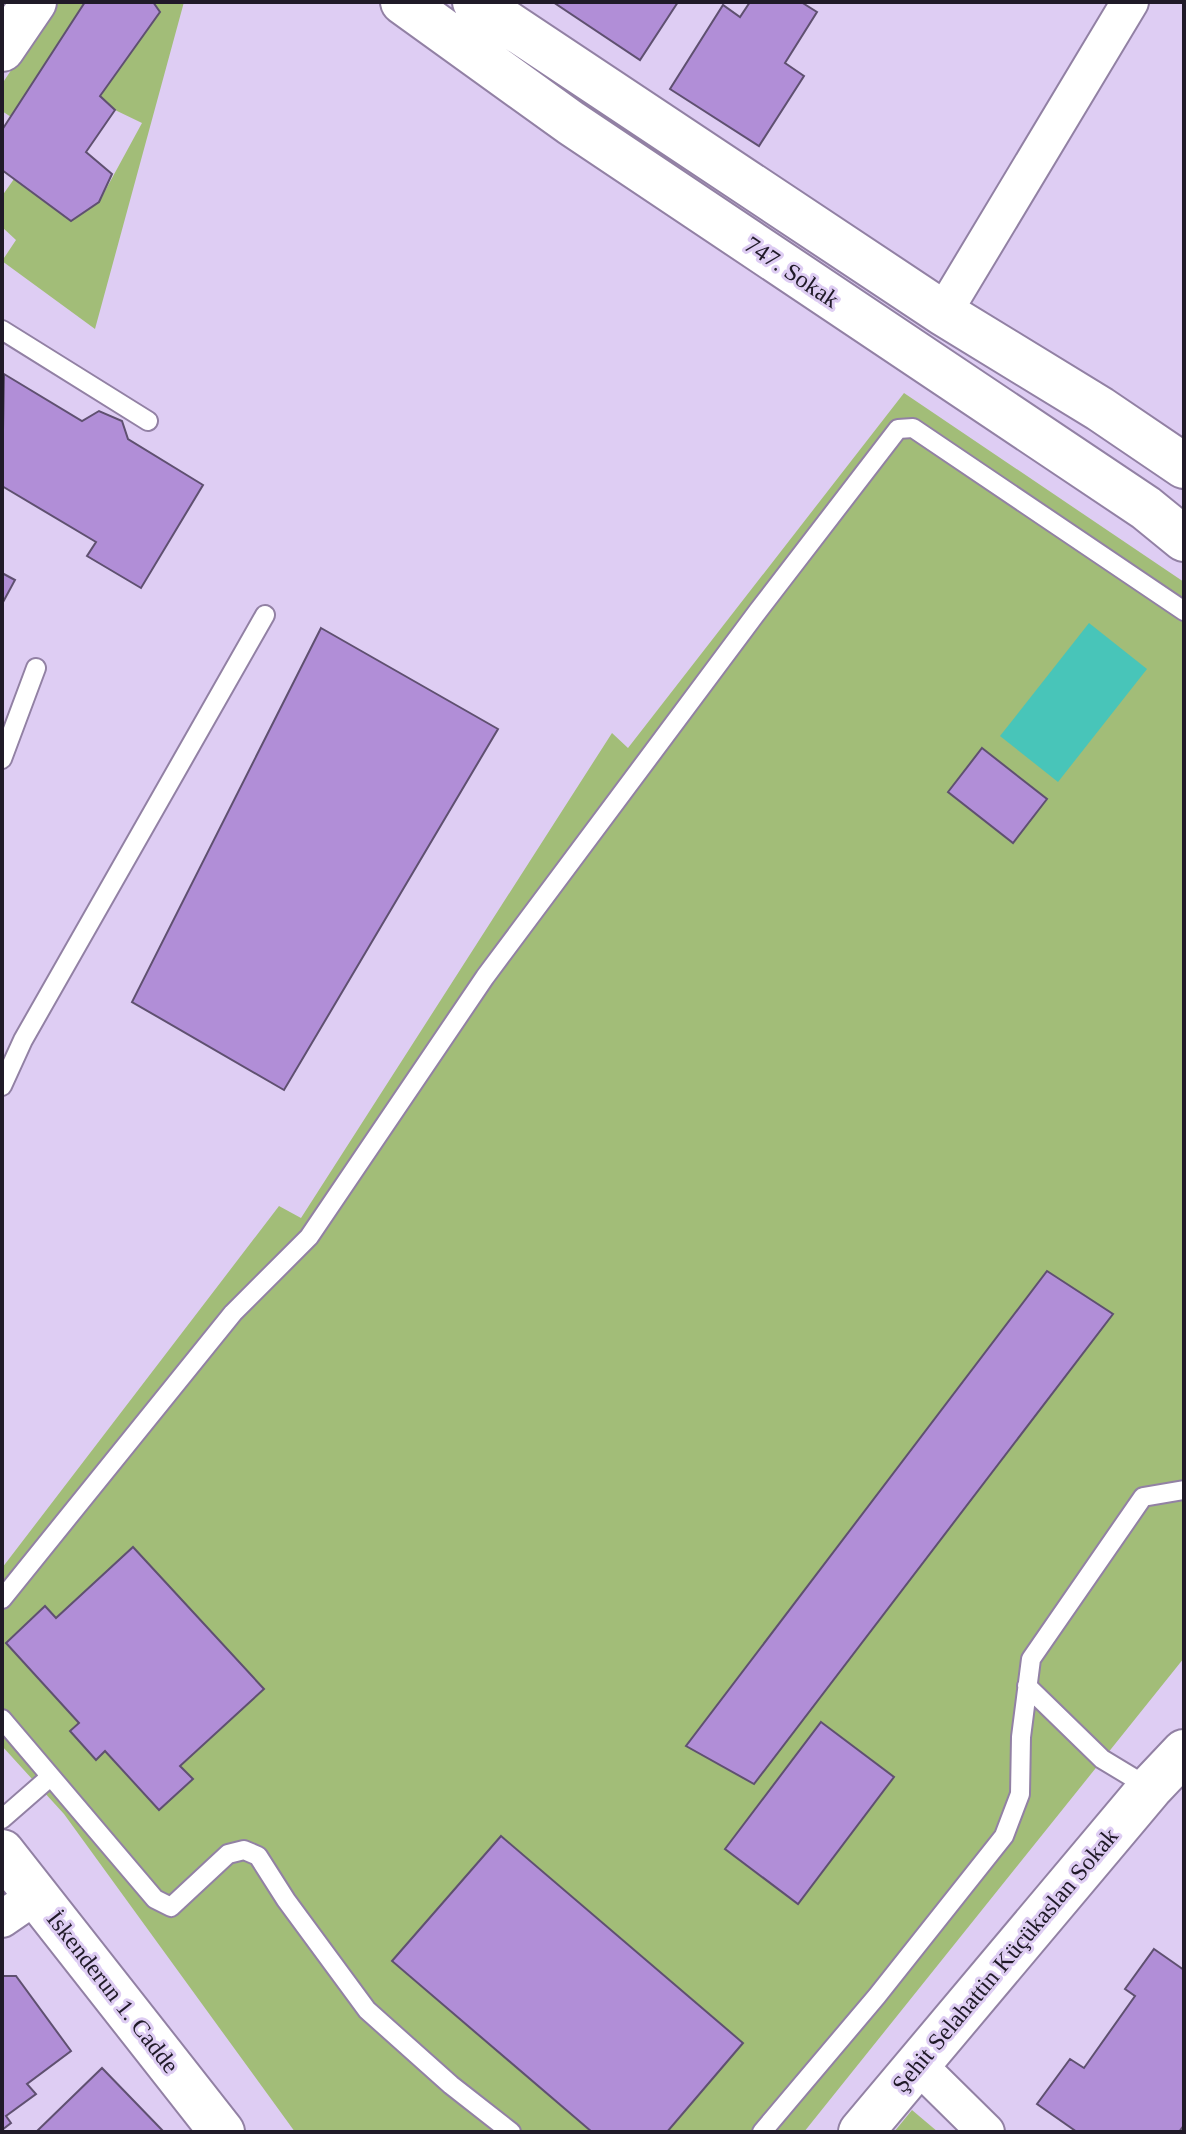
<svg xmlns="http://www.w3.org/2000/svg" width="1186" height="2134" font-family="Georgia,serif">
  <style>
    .green { fill: #a2bd78 }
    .water { fill: #48c5b9 }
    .building { fill: #b18ed7; stroke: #5f5070; stroke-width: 2 }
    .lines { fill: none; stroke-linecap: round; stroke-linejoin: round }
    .lane-casing { stroke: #9281a4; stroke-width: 22 }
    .street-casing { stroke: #9281a4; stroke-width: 40 }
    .secondary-casing { stroke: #9281a4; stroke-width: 48 }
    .lane { stroke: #fff; stroke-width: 18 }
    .street { stroke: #fff; stroke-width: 36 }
    .secondary { stroke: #fff; stroke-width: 44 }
    .labels { text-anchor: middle; stroke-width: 6; stroke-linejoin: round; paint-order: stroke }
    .street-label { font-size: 24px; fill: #201a28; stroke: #decdf3 }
  </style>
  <rect width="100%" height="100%" fill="#decdf3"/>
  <!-- green -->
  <path class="green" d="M 56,2 L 85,2 L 11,117 L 2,111 L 2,84 Z
    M 153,2 L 184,2 L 95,329 L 2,261 L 16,240 L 2,227 L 2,196 L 14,179 L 71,221 L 99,202 L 142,123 L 115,110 L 100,96 L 159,12 Z
    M 904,393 L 1184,582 L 1184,1658 L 804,2132 L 295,2132 L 64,1814 L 2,1746 L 2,1568 L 279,1206 L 301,1218 L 612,733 L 628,748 Z
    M 912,2110 L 938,2132 L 894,2132 Z"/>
  <!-- water -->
  <path class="water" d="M 1089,623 L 1147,669 L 1058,782 L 1000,736 Z"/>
  <!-- building -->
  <path class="building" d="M 85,2 L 153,2 L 160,12 L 100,96 L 115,110 L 86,152 L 112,174 L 99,202 L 71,221 L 2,170 L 2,130 Z
    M 553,2 L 678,2 L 640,60 Z
    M 750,2 L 801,2 L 817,12 L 785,63 L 804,76 L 759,146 L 670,89 L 723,5 L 740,17 Z
    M 4,374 L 82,421 L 99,411 L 122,421 L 128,439 L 203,485 L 141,588 L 87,556 L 96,542 L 2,486 Z
    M 2,573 L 15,580 L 2,604 Z
    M 321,628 L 498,729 L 284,1090 L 132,1002 Z
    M 982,748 L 1047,799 L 1013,843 L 948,792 Z
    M 1047,1271 L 1113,1314 L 754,1784 L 686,1746 Z
    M 133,1547 L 264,1689 L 180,1766 L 193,1779 L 159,1810 L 105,1751 L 96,1760 L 70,1731 L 79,1723 L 6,1643 L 45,1606 L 56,1618 Z
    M 821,1722 L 894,1777 L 798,1904 L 725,1849 Z
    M 501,1836 L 743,2043 L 667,2132 L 592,2132 L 392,1961 Z
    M 1154,1949 L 1184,1970 L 1184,2125 L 1179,2132 L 1077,2132 L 1037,2104 L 1070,2059 L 1084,2068 L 1135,1996 L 1125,1989 Z
    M 2,1976 L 16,1976 L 71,2051 L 27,2084 L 36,2094 L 6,2116 L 11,2123 L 2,2130 Z
    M 102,2068 L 164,2132 L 36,2132 Z"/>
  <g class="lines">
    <defs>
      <path id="lane" d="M 2,330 L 148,421
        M 2,759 L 36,668
        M 2,1086 L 23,1040 L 265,615
        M 2,1599 L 233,1313 L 309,1237 L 485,977 L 758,611 L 898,429 L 913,428 L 1184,611
        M 1027,1686 L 1102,1759 L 1150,1788
        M 2,1719 L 155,1899 L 171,1907 L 228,1854 L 244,1850 L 258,1856 L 286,1900 L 367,2010 L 451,2085 L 511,2132
        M 2,1819 L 49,1778
        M 762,2132 L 877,1996 L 1004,1836 L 1020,1794 L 1021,1737 L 1031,1659 L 1143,1497 L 1184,1490"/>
      <path id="street" d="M 943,313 L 1130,2
        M 2,1919 L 37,1895
        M 917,2064 L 986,2132"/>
      <path id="secondary" d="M 403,2 L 571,123 L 1146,508 L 1184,539
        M 475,2 L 943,313 L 1100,409 L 1184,466
        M 2,49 L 34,2
        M 2,1852 L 222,2132
        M 861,2132 L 1150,1788 L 1184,1752"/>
    </defs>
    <!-- lane casing -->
    <use href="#lane" class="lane-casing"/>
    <!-- street casing -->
    <use href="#street" class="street-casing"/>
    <!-- secondary casing -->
    <use href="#secondary" class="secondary-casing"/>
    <!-- lane -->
    <use href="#lane" class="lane"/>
    <!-- street -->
    <use href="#street" class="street"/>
    <!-- secondary -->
    <use href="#secondary" class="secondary"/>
  </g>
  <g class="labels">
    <!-- street labels -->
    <g class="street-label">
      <text transform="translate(792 272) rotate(34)" y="8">747. Sokak</text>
      <text transform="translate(1005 1960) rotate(-50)" y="8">Şehit Selahattin Küçükaslan Sokak</text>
      <text transform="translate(113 1992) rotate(52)" y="8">İskenderun 1. Cadde</text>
    </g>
  </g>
  <!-- border -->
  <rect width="1186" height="2134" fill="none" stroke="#201a28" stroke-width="8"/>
</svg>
